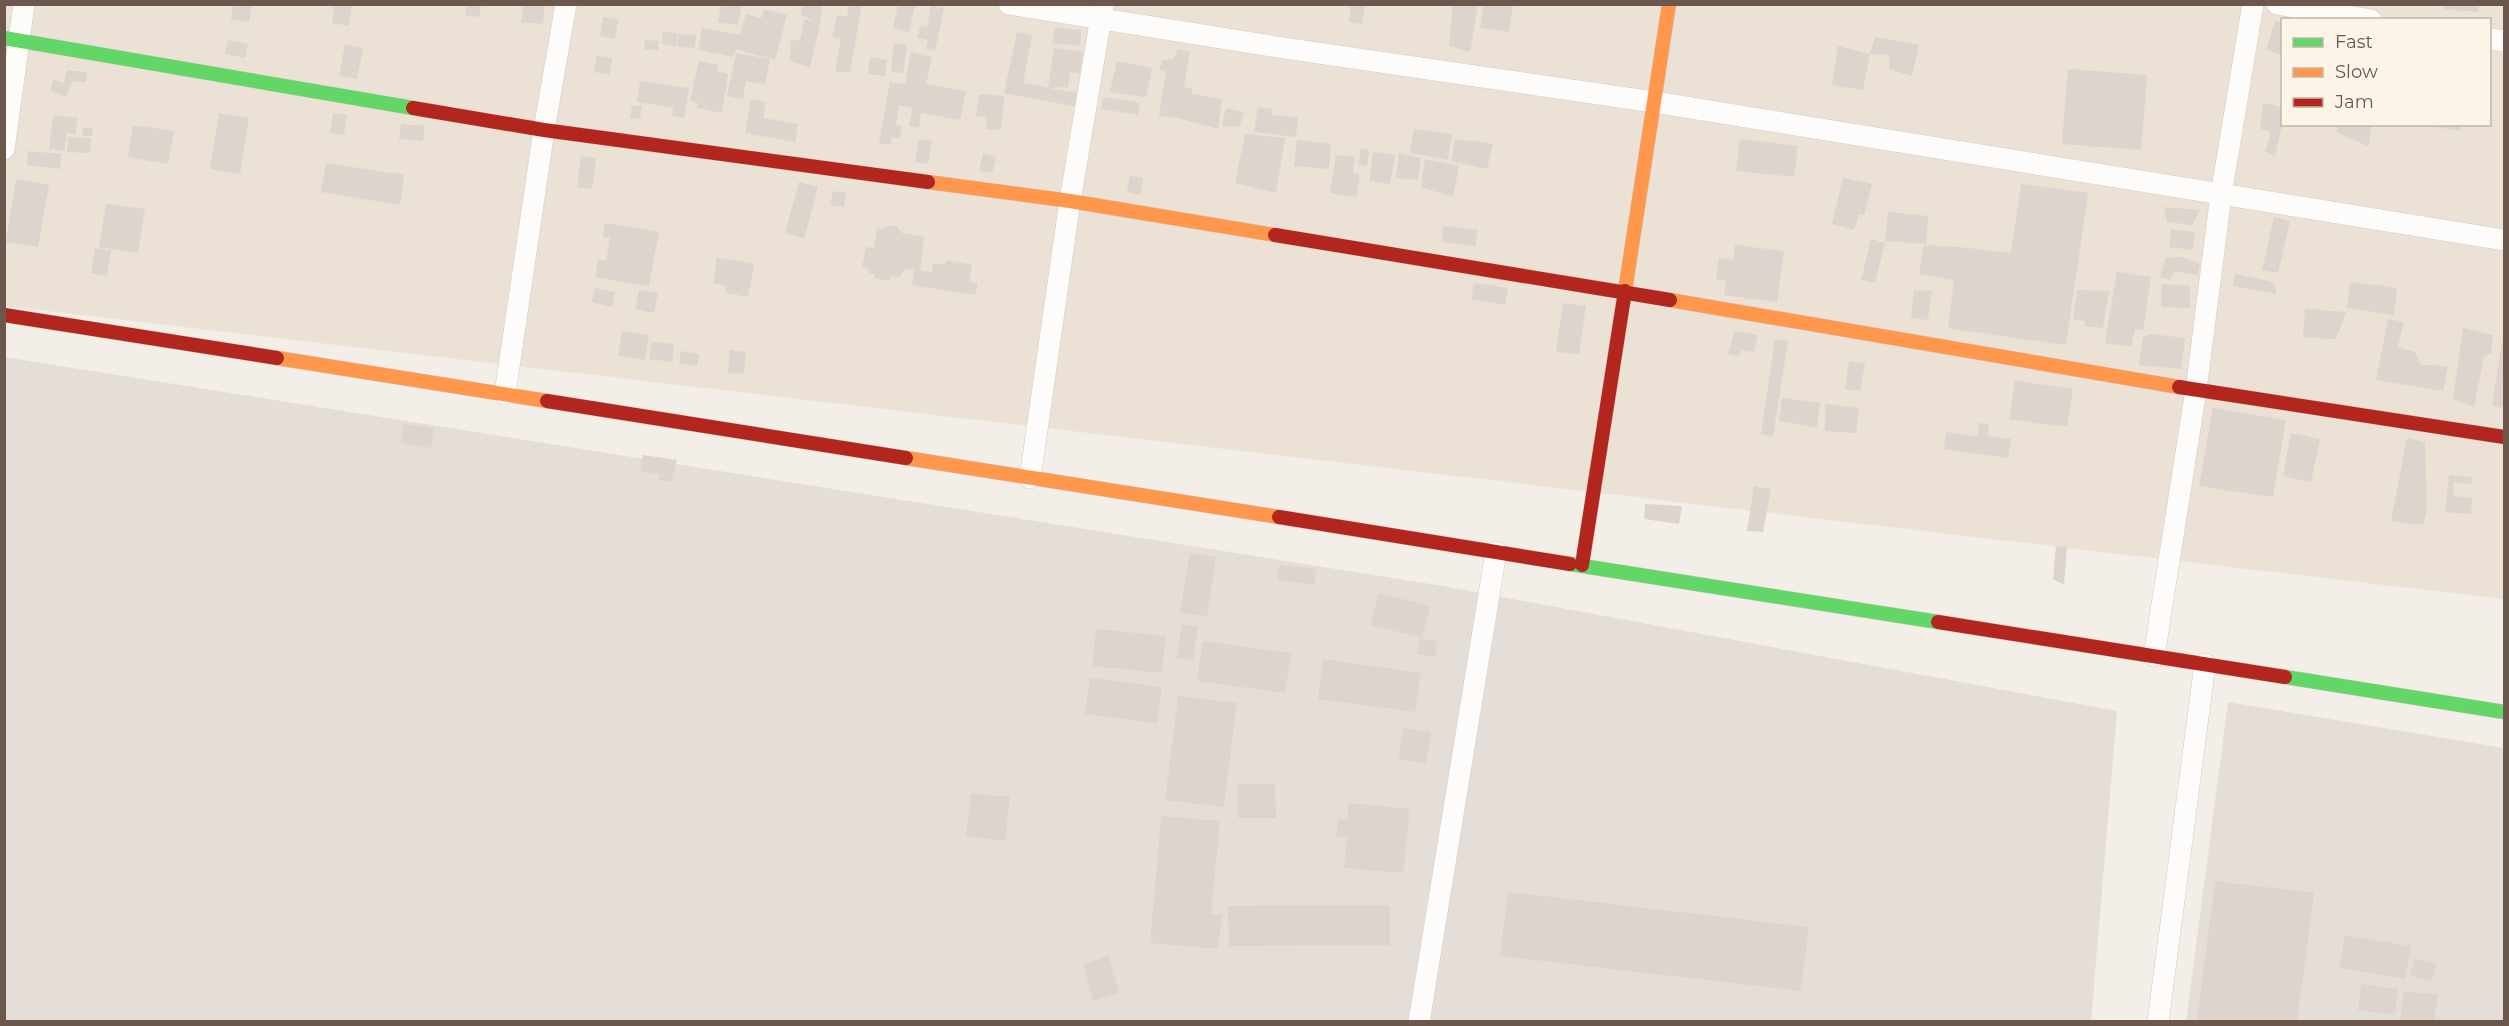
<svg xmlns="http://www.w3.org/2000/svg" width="2509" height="1026" font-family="Montserrat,sans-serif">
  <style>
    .residential { fill: #ebe1d5; fill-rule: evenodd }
    .industrial { fill: #e5ded8 }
    .building { fill: #dcd4cd }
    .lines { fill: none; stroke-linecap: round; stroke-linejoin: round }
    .street-casing { stroke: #d2cbc6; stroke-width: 22 }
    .fast-casing { stroke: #d2cbc4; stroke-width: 15 }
    .slow-casing { stroke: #d2cbc4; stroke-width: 15 }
    .jam-casing { stroke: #d2cbc4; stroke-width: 15 }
    .street { stroke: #fdfcfb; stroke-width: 21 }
    .fast { stroke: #63d668; stroke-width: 14 }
    .slow { stroke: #ff974d; stroke-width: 14 }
    .jam { stroke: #b3261e; stroke-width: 14 }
  </style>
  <rect width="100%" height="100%" fill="#f3eee7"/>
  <!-- residential -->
  <path class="residential" d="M 5,5 L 2504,5 L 2504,599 L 5,306 ZM 2282,20 L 2490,20 L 2490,124 L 2282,124 Z"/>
  <!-- industrial -->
  <path class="industrial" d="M 4,357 L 1443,586 L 2117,711 L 2091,1021 L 5,1021 Z
    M 2228,702 L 2504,748 L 2504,1021 L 2186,1022 Z"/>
  <!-- building -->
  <path class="building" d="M 233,4 L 252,4 L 249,22 L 231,19 Z
    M 335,4 L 352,4 L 349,26 L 332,23 Z
    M 467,4 L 481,4 L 479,17 L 465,15 Z
    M 524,4 L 545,4 L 543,24 L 521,22 Z
    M 721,4 L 742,4 L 738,25 L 718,22 Z
    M 803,4 L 822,4 L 820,24 L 801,15 Z
    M 849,4 L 862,4 L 850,73 L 835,71 L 841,39 L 832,37 L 837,15 L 847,17 Z
    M 898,4 L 915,6 L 909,32 L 893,28 Z
    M 1351,4 L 1365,4 L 1362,24 L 1349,22 Z
    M 1453,4 L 1478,4 L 1470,52 L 1449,46 Z
    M 1484,4 L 1513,4 L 1509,32 L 1480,28 Z
    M 2444,4 L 2479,4 L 2478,12 L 2444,9 Z
    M 931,6 L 944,8 L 935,51 L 926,49 L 928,40 L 917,38 L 920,26 L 927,27 Z
    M 764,9 L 787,15 L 775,60 L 736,49 L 737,46 L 733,57 L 698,50 L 702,28 L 740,35 L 746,14 L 761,18 Z
    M 603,17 L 618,19 L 615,39 L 600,36 Z
    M 805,19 L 820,24 L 810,67 L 790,61 L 791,41 L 800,40 Z
    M 2275,21 L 2282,23 L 2282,55 L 2266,50 Z
    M 1055,28 L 1081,30 L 1080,46 L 1052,43 Z
    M 663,32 L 677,33 L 676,46 L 662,44 Z
    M 1017,32 L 1032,35 L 1023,83 L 1086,95 L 1083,108 L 1004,93 Z
    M 678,34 L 696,35 L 695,48 L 677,46 Z
    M 1875,37 L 1919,45 L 1912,76 L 1889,69 L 1890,55 L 1870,54 Z
    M 228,40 L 248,44 L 245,58 L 225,54 Z
    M 645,40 L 659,41 L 658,50 L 644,49 Z
    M 894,43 L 907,45 L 903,73 L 891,72 Z
    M 345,45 L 363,48 L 357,79 L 339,76 Z
    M 1838,46 L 1870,54 L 1863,90 L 1832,85 Z
    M 1054,48 L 1083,52 L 1080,74 L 1070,72 L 1068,87 L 1048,88 Z
    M 1178,49 L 1190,52 L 1184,87 L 1192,89 L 1192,94 L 1222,99 L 1218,129 L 1178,118 L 1159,116 L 1166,72 L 1159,70 L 1162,60 L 1173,59 Z
    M 911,52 L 932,57 L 926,84 L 966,91 L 960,120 L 921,113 L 919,128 L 909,126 L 913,108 L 899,105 L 896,125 L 902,126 L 900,138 L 892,137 L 890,145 L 879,143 L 890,82 L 905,84 Z
    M 736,53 L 770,59 L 765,84 L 746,81 L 743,99 L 727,96 Z
    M 597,56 L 612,58 L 610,75 L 594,72 Z
    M 870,57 L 887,60 L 885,76 L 868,74 Z
    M 699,61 L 718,65 L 717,71 L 728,74 L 722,113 L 697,108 L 698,103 L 690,101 Z
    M 1117,61 L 1152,68 L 1146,97 L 1110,92 Z
    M 2068,69 L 2147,75 L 2141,150 L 2062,144 Z
    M 67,70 L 87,72 L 86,82 L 72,81 L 66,97 L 50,90 L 53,80 L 64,83 Z
    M 640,81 L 689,88 L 684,118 L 672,116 L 673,107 L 637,102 Z
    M 979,94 L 1004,96 L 1001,130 L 986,129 L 987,117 L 976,116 Z
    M 1103,97 L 1140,103 L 1138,115 L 1101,109 Z
    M 751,99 L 766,102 L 763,118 L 798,124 L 795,142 L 745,133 Z
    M 2263,103 L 2282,107 L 2282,124 L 2275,156 L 2265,152 L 2271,133 L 2260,128 Z
    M 632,106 L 642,106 L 640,119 L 630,118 Z
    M 1258,107 L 1272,109 L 1271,115 L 1298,118 L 1296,137 L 1254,132 Z
    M 1226,108 L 1244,112 L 1239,127 L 1222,126 Z
    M 219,113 L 249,118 L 240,174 L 210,169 Z
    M 333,113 L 347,115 L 344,135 L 330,133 Z
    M 53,115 L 78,118 L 75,134 L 67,133 L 64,151 L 49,149 Z
    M 401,124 L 425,126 L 423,141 L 399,139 Z
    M 2339,124 L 2372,124 L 2368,146 L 2336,132 Z
    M 2417,124 L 2461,124 L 2460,131 Z
    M 133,125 L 174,131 L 168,164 L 128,157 Z
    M 83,128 L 93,128 L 92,136 L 83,136 Z
    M 1414,129 L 1452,134 L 1448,160 L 1410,153 Z
    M 1245,134 L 1285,138 L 1276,193 L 1235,183 Z
    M 68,137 L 91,138 L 90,153 L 67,152 Z
    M 919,139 L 932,141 L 928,164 L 915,162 Z
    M 1455,139 L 1493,144 L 1487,169 L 1451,161 Z
    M 1740,139 L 1798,146 L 1794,177 L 1736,171 Z
    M 1297,140 L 1331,144 L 1329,169 L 1294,166 Z
    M 1361,149 L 1369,150 L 1367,166 L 1358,165 Z
    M 28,151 L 61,154 L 60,169 L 27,165 Z
    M 1373,152 L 1395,155 L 1390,184 L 1369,181 Z
    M 983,153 L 996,157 L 992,173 L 979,171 Z
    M 1399,153 L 1421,158 L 1418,180 L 1396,178 Z
    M 1336,155 L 1355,157 L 1353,173 L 1360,174 L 1356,197 L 1330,193 Z
    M 581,156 L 596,158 L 592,189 L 577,187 Z
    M 1425,159 L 1459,166 L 1453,197 L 1421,187 Z
    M 326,163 L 404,175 L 400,205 L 321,192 Z
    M 1130,176 L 1143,178 L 1140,195 L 1127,192 Z
    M 1843,178 L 1872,184 L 1864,215 L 1859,214 L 1854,230 L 1832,224 Z
    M 16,179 L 49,185 L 38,247 L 6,242 Z
    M 799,182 L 818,187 L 804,239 L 785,233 Z
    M 2021,184 L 2088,193 L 2066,345 L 1948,328 L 1954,280 L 1919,274 L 1924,245 L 1959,247 L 2011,253 Z
    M 833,191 L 846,193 L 844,207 L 830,205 Z
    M 106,204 L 145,209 L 138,253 L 99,247 Z
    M 2164,207 L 2200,210 L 2192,225 L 2167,222 Z
    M 1888,212 L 1928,216 L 1926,244 L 1885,241 Z
    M 2274,217 L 2290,221 L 2278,273 L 2262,270 Z
    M 605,223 L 659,232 L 649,286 L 595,277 L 598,260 L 606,261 L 610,238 L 603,237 Z
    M 887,226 L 897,226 L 902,233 L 924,237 L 920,271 L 932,272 L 933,263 L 945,265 L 946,260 L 972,265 L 969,282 L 978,283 L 975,295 L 912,285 L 914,270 L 904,269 L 900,277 L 891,276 L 890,281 L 874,278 L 875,274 L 869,273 L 869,269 L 862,267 L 866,247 L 874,248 L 877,228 L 883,229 Z
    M 1443,226 L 1478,230 L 1475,246 L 1442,242 Z
    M 2171,229 L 2195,232 L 2193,250 L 2169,247 Z
    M 1871,239 L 1885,243 L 1875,283 L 1861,280 Z
    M 1735,245 L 1784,251 L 1777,302 L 1724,295 L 1726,281 L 1716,279 L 1719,258 L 1733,260 Z
    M 95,248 L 111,250 L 107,276 L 91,273 Z
    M 2182,257 L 2200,264 L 2198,275 L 2175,271 L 2170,280 L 2160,277 L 2166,258 Z
    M 717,258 L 754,264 L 748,297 L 726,293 L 727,286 L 713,283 Z
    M 2117,272 L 2151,277 L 2143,330 L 2135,329 L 2131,347 L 2105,343 Z
    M 2235,274 L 2273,282 L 2277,294 L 2233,286 Z
    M 2350,282 L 2397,288 L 2394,315 L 2347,308 Z
    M 1474,283 L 1508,288 L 1505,305 L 1471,299 Z
    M 2162,284 L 2190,286 L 2190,308 L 2161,307 Z
    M 595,288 L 615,292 L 612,307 L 592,302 Z
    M 639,290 L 658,293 L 654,313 L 635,309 Z
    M 1914,290 L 1932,291 L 1928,320 L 1911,318 Z
    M 2077,290 L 2109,291 L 2103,328 L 2084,326 L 2086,321 L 2073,319 Z
    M 1563,303 L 1586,306 L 1579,354 L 1556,352 Z
    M 2305,309 L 2346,312 L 2336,339 L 2303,337 Z
    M 2388,319 L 2404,322 L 2398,347 L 2415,352 L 2421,365 L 2448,366 L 2443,391 L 2376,380 Z
    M 2463,328 L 2493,335 L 2491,353 L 2484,356 L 2474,407 L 2453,399 Z
    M 622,331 L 649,335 L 645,360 L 618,356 Z
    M 1735,331 L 1758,335 L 1754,352 L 1742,350 L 1739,356 L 1728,354 Z
    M 2151,334 L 2185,338 L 2181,369 L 2139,365 L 2143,337 Z
    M 2503,336 L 2504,399 L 2503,408 L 2492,406 Z
    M 1775,339 L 1788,341 L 1773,437 L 1761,434 Z
    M 652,342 L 674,344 L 672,362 L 649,359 Z
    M 730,350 L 746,352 L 744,374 L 728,373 Z
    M 681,351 L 699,354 L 697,366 L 679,363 Z
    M 1849,361 L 1865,363 L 1860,391 L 1845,389 Z
    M 2015,381 L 2073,389 L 2067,427 L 2009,419 Z
    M 1782,398 L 1820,403 L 1817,427 L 1779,421 Z
    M 1825,404 L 1859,408 L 1856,433 L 1825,431 Z
    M 2213,408 L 2286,420 L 2273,497 L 2199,486 Z
    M 1979,423 L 1989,424 L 1988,436 L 2011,439 L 2008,458 L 1944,449 L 1946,432 L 1977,437 Z
    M 403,424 L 434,428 L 431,448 L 401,443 Z
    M 2291,433 L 2320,439 L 2311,482 L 2283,476 Z
    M 2407,438 L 2425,442 L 2427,509 L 2423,525 L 2391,521 Z
    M 643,455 L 677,460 L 672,482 L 659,480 L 660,474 L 640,471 Z
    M 2449,475 L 2473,477 L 2471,484 L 2454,482 L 2453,496 L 2472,498 L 2471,514 L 2445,512 Z
    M 1754,486 L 1771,489 L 1763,532 L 1747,531 Z
    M 1645,504 L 1682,506 L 1679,524 L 1644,519 Z
    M 2056,546 L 2067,547 L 2064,585 L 2053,579 Z
    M 1190,553 L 1216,557 L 1207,616 L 1180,613 Z
    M 1279,565 L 1316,569 L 1315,585 L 1277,580 Z
    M 1379,593 L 1430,606 L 1422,638 L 1371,625 Z
    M 1182,624 L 1198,627 L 1193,660 L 1177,658 Z
    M 1096,629 L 1166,636 L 1162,673 L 1092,666 Z
    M 1420,639 L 1437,641 L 1435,657 L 1417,654 Z
    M 1203,641 L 1291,653 L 1285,693 L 1197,681 Z
    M 1323,659 L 1421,673 L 1415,712 L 1318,699 Z
    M 1090,678 L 1162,687 L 1157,723 L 1085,714 Z
    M 1178,696 L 1237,703 L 1224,807 L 1165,800 Z
    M 1403,728 L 1431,732 L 1426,764 L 1398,759 Z
    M 1237,784 L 1275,784 L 1276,818 L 1238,818 Z
    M 971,793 L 1010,797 L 1005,841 L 966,836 Z
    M 1349,803 L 1410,809 L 1403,873 L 1344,868 L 1347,837 L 1336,837 L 1338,819 L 1347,820 Z
    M 1161,816 L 1220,821 L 1211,914 L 1222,915 L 1218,949 L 1150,943 Z
    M 2215,881 L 2314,893 L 2297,1022 L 2197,1022 Z
    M 1508,892 L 1809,927 L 1801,991 L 1500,956 Z
    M 1390,905 L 1390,945 L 1229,946 L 1228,906 Z
    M 2345,935 L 2411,946 L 2405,979 L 2339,968 Z
    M 1109,956 L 1119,993 L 1093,1001 L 1083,964 Z
    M 2414,958 L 2436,964 L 2431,981 L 2410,976 Z
    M 2361,984 L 2398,989 L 2395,1015 L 2358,1010 Z
    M 2404,991 L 2438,995 L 2434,1022 L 2400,1022 Z"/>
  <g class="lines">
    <defs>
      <path id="street" d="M 1009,4 L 1277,47 L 1654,102 L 2504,240
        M 2277,4 L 2371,20
        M 2490,39 L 2504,41
        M 4,149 L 24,4
        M 505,394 L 544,130 L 566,4
        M 1030,478 L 1070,201 L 1103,5
        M 2154,656 L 2196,390 L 2221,195 L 2253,4
        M 1419,1022 L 1496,552
        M 2158,1022 L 2205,664"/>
      <path id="fast" d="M 4,38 L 413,108
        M 1570,564 L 1938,622
        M 2285,677 L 2504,712"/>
      <path id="slow" d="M 928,182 L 1070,201 L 1275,235
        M 1625,291 L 1669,4
        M 1670,300 L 2179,387
        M 277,358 L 547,401
        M 906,458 L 1279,517"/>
      <path id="jam" d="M 413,108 L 544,130 L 928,182
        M 1275,235 L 1670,300
        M 4,315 L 277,358
        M 2179,387 L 2504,437
        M 547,401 L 906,458
        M 1279,517 L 1570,564
        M 1582,565 L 1625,291
        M 1938,622 L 2285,677"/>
    </defs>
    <!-- street casing -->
    <use href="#street" class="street-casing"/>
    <!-- fast casing -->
    <use href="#fast" class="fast-casing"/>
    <!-- slow casing -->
    <use href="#slow" class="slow-casing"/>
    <!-- jam casing -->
    <use href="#jam" class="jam-casing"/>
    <!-- street -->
    <use href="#street" class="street"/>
    <!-- fast -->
    <use href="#fast" class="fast"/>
    <!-- slow -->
    <use href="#slow" class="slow"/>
    <!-- jam -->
    <use href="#jam" class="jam"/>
  </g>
  <!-- border -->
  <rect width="2509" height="1026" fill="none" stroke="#6c574c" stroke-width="12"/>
  <!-- legend -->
  <rect x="2281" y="18" width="210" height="108" fill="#fcf4e7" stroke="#c2b5a9" stroke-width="1.5"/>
  <rect x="2293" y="38" width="30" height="9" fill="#63d668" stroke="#c2b5a9" stroke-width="1.5"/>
  <text x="2335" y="48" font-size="18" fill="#6c574c">Fast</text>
  <rect x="2293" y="68" width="30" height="9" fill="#ff974d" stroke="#c2b5a9" stroke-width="1.5"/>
  <text x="2335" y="78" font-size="18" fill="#6c574c">Slow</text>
  <rect x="2293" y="98" width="30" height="9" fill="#b3261e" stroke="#c2b5a9" stroke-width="1.5"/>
  <text x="2335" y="108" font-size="18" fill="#6c574c">Jam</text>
</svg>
